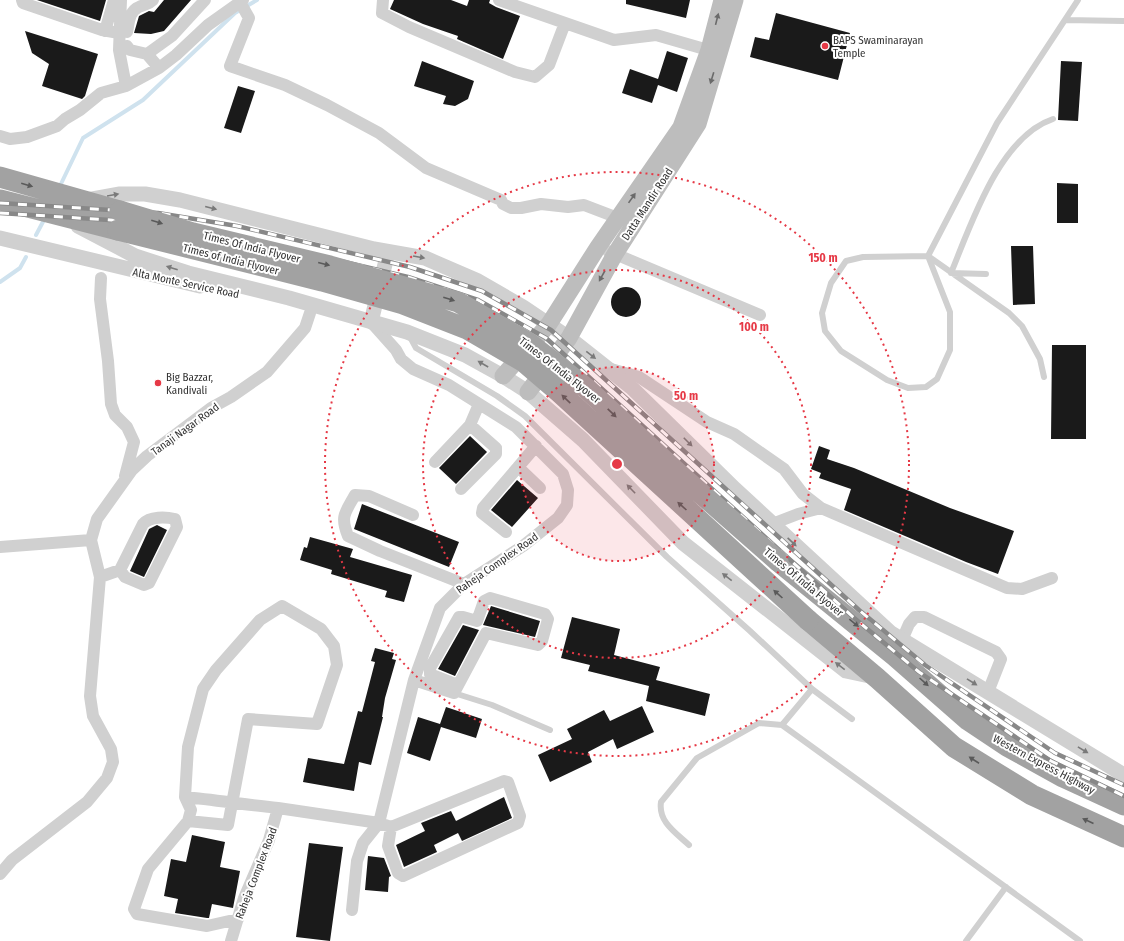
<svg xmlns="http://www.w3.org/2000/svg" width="1124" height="941" font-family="'Fira Sans Condensed',sans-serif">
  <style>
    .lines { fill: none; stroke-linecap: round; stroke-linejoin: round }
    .stream { stroke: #cfe2ee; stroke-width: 4 }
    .building { fill: #1a1a1a }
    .service { stroke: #d0d0d0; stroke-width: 6 }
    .minor { stroke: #d0d0d0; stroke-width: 12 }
    .tertiary { stroke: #d0d0d0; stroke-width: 15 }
    .secondary { stroke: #bdbdbd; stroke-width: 17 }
    .trunk { stroke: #a2a2a2; stroke-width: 21 }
    .rail-casing { stroke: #888; stroke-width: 4.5 }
    .rail { stroke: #fff; stroke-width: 3; stroke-dasharray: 9; stroke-linecap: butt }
    .trunk-bridge { stroke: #a2a2a2; stroke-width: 21 }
    .oneway { fill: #6a6a6a }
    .oneway2 { fill: #5a5a5a }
    .oneway3 { fill: #7a7a7a }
    .ring { fill: none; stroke: #e63946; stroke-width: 2; stroke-dasharray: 2 4 }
    .poi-dot { fill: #e63946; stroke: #fff; stroke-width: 1.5 }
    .labels { text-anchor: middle; stroke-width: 4; stroke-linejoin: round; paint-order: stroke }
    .poi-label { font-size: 11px; fill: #333; stroke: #fff; text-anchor: start }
    .street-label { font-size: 11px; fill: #333; stroke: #fff }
    .centre { fill: #e63946; stroke: #fff; stroke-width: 2 }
    .ring-label { font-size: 12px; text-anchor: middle; font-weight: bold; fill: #e63946; stroke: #fff; stroke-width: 4; stroke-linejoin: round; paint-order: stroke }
  </style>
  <rect width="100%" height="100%" fill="#fff"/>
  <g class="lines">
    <!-- stream -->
    <path class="stream" d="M 59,188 L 83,138 L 143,100 L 235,13 L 257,0
      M 36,235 L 45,218
      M 0,282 L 20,268 L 26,257"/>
  </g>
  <!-- building -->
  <path class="building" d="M 37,0 L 106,0 L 100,21 Z
    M 164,0 L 191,0 L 164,31 L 151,34 L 134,33 L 139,16 L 149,11 L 154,12 Z
    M 394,0 L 451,0 L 467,6 L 469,0 L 490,0 L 489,3 L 496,7 L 520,16 L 503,59 L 457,39 L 458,36 L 423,24 L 390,9 Z
    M 626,0 L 690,0 L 686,18 L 626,4 Z
    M 776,13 L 850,33 L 838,80 L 750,57 L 755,37 L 769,40 Z
    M 25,31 L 98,54 L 85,96 L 82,99 L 42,86 L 49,64 L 32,53 Z
    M 667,51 L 688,58 L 677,92 L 658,85 L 652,103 L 622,93 L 630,69 L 658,79 Z
    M 422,61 L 474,81 L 468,99 L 455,106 L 443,104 L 446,96 L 414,86 Z
    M 1061,61 L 1082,62 L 1078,121 L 1058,120 Z
    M 238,86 L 255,91 L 241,133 L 224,128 Z
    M 1057,183 L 1078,184 L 1078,223 L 1057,223 Z
    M 1011,246 L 1033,246 L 1035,304 L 1013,305 Z
    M611 302a15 15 0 1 1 30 0a15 15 0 1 1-30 0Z
    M 1052,345 L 1086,345 L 1086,439 L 1051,439 Z
    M 470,436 L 487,452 L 456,484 L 439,468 Z
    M 819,446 L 830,450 L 827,459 L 854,468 L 950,508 L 1014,531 L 998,574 L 966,562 L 844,510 L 851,489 L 819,478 L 821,473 L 811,469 Z
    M 517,480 L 538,498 L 512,527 L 491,510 Z
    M 362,504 L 459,542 L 449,567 L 354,529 Z
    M 157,525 L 167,530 L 144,577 L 130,571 L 149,529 Z
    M 310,537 L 353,549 L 350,557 L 412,575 L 404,602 L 385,597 L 387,591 L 331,574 L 332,570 L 300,560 L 304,547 L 307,548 Z
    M 491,606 L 540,621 L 535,637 L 483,625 Z
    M 572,617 L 620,629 L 614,655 L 660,667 L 656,680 L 710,694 L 705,716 L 646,701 L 649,686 L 588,671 L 590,665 L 561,658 Z
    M 463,625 L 479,630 L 455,676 L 438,669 Z
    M 375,648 L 394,653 L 392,659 L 396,660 L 385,698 L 382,717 L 383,717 L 371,765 L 359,762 L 354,791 L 303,782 L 308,758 L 344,764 L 358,711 L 362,712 L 375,662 L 371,661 Z
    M 642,706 L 654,732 L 617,749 L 613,739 L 588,752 L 592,762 L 550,782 L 538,755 L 572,739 L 567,729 L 604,710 L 610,721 Z
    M 446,707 L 482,719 L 476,738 L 441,727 L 430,761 L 407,753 L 418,717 L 440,724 Z
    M 504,797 L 512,818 L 462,841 L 458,833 L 434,845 L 437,852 L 404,867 L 396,845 L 425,831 L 421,823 L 451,811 L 456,821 Z
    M 192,835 L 225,842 L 220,867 L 240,871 L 233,908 L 212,904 L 209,918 L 207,918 L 175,913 L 178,899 L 164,896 L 171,859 L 186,862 Z
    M 309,843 L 343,847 L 330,941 L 296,937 Z
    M 368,856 L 384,858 L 391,876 L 389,877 L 388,892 L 365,890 Z"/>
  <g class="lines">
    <!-- service -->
    <path class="service" d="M 1065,20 L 1124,21
      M 986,274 L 951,273 C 971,225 999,137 1053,119
      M 409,335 L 416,348 L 497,396 L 525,416 L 667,557 L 750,631 L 812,689 L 852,719
      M 1044,377 L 1040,359 L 1022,326 L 1009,313 L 928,256 L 863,257 L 846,261 L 831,283 L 822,313 L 825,331 L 841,351 L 887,380 L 908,388 L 926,387 L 937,379 L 950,350 L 950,312 L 928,256 L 997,123 L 1078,0
      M 454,693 L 492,705 L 550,730
      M 782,725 L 1080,941
      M 689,845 C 676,833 658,822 661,802 L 697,758 L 759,723 L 782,725 L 812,689
      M 966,941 L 1006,887"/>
    <!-- minor -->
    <path class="minor" d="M 22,0 L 23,3 L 102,30 L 119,33
      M 121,0 L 119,50 L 126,86
      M 383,0 L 382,13 L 409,27 L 515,72 L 535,77 L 549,65 L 565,23
      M 499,0 L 614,40 L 656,35 L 715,52
      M 240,2 L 249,18 L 230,66 L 285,85 L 327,105 L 379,133 L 426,168 L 501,200 L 503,204 L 511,208 L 521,208 L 541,204 L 568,207 L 584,205 L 618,218
      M 105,31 L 114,0
      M 127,32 C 129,23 129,11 139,7 C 145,4 148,5 153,0
      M 127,46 L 130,50 L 147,54
      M 159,68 L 147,54 L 172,36 L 205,0
      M 0,136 L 10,139 L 27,137 L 57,126 L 65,119 L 80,110 L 101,93 L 126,86 L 159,68 L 176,55 L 208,25 L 243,0
      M 608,251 L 760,315
      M 101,278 L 100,299 L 108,361 L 111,404 L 115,415 L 127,427 L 134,442 L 125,476
      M 611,369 L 639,377 L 707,422 L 734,434 L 784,469 L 803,494 L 821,508 L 1007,588 L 1022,589 L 1052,578
      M 435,462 L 470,425 L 479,404
      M 518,467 L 540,488
      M 461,489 L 496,454 L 496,448 L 470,425
      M 413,515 L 369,496 L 355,495 C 345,513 340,516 348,536 L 380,551 L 464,584
      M 772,524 L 798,514 L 821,508
      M 506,532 L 482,513 L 483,508 L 536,446
      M 0,547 L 91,540
      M 100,577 L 120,570 L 125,577 L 144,585 L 149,583 L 177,527 L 175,519 C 166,517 150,516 143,524 L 120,570
      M 902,640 L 909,624 L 915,617 L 924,617 L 996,652 L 1001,659 L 988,692
      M 414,680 L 454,693 L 486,633 L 538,645 L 542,641 L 548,619 L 545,614 L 490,598 L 484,601 L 477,621 L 463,617 L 459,617 L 430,668 L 430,674 L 458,685
      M 185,797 L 191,810 L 188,821 L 148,869 L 134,909 L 137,914 L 207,926 L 238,919
      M 188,821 L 228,825 L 248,719 L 317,724 L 337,665 L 334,646 L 321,629 L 282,606 L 260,620 L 216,670 L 203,689 L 188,747 L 185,797 C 216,800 247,805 278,808
      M 0,874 L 12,860 L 87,802 L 107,778 L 113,762 L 111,749 L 93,716 L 90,696 L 100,577 L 91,540 L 97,519 L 132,470 L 147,456 L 211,408 L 231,397 L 267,372 L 305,328 L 310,313
      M 352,910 L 357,861 L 363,843 L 379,823 L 391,827 L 504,781 L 508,782 L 520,816 L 518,823 L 403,876 L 398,873 L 388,846 L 391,827
      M 231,941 L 244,898 L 269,840 L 278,808 L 379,823 L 414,680 L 440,608 L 464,584 L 523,546 L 558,518 L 567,505 L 568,490 L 563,474 L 516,427 L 449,385 L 413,369 L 401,359 L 396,350 L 371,322"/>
    <!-- tertiary -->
    <path class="tertiary" d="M 87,200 L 120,194 L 145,194 L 180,200 L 374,249 L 425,258 L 478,281 L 523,307 L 569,338 L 631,387 L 735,489 L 891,633 L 1124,775
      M 78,226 L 135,256 L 188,273 L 289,298 L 407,332 L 465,355 L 503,376 L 528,392 L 583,440 L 683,543 L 846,671 L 874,677
      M 0,238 L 200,286
      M 371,322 L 388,252"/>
    <!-- secondary -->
    <path class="secondary" d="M 503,376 L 549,324 L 598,247 L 681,127 L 709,50 L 722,0
      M 528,392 L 569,338 L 615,254 L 698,124 L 735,0"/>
    <!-- trunk -->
    <path class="trunk" d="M 0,177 L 120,211
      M 0,200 L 118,230
      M 778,561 L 895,656 L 968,720 L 1007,746 L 1063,777 L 1124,805
      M 808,620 L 877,678 L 954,747 L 1032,795 L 1124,837"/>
    <defs>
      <path id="rail" d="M 0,203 L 158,213 L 237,226 L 410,267 L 482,291 L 551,330 L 859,610 L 925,665 L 1055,753 L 1124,785
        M 0,213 L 157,223 L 235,236 L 408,277 L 478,300 L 546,338 L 853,617 L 919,672 L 1051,761 L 1124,796"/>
    </defs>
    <!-- rail casing -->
    <use href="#rail" class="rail-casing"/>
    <!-- rail -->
    <use href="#rail" class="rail"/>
    <!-- trunk-bridge -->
    <path class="trunk-bridge" d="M 120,211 L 193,233 L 330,266 L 458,302 L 529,343 L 586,388 L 680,475 L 778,561
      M 118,230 L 322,281 L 403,304 L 467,329 L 524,362 L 559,392 L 808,620"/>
  </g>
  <!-- one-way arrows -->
  <defs><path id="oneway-solid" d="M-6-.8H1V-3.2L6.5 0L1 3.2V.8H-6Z"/></defs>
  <g class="oneway">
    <use href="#oneway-solid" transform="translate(717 19) rotate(-76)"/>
    <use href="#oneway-solid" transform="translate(712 78) rotate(107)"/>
    <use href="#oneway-solid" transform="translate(632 198) rotate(-55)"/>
    <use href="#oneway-solid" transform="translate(602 276) rotate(119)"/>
  </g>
  <g class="oneway2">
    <use href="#oneway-solid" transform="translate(27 185) rotate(16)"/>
    <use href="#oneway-solid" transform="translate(157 222) rotate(17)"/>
    <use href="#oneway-solid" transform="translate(324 264) rotate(14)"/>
    <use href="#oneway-solid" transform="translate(449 299) rotate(17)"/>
    <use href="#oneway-solid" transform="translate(566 399) rotate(-136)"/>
    <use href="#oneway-solid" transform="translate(612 413) rotate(44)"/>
    <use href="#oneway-solid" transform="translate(682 506) rotate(-138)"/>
    <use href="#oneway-solid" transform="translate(778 594) rotate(-138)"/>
    <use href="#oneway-solid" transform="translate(854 623) rotate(39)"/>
    <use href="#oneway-solid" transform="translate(924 682) rotate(42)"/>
    <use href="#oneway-solid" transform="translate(974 760) rotate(-147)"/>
    <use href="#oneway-solid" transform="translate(1088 821) rotate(-156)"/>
  </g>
  <g class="oneway3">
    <use href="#oneway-solid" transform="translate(113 195) rotate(-10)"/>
    <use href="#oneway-solid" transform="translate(211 208) rotate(14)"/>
    <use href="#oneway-solid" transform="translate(419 257) rotate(10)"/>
    <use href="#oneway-solid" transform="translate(172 268) rotate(-162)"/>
    <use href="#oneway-solid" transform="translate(591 355) rotate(38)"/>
    <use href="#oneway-solid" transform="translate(483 364) rotate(-150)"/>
    <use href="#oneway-solid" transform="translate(688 442) rotate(45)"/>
    <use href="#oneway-solid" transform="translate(631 489) rotate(-134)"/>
    <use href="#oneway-solid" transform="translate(792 542) rotate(43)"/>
    <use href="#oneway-solid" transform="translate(727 577) rotate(-142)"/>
    <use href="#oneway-solid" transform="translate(840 666) rotate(-142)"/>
    <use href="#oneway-solid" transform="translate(972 682) rotate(32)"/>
    <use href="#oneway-solid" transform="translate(1083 750) rotate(31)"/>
  </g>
  <!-- distance rings -->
  <circle cx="617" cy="464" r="97" fill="#e63946" fill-opacity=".12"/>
  <g class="ring">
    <circle cx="617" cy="464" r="97"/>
    <circle cx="617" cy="464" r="194"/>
    <circle cx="617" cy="464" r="292"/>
  </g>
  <!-- markers -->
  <g class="poi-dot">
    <circle cx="825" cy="46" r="4"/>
    <circle cx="158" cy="383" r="4"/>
  </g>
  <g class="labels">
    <!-- poi labels -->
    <g class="poi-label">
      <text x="833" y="44">BAPS Swaminarayan<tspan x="833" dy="13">Temple</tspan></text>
      <text x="166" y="381">Big Bazzar,<tspan x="166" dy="13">Kandivali</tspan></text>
    </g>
    <!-- street labels -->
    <g class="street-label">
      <text transform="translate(647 204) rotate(-57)" y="4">Datta Mandir Road</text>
      <text transform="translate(252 247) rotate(14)" y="4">Times Of India Flyover</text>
      <text transform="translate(231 259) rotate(14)" y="4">Times of India Flyover</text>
      <text transform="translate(186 283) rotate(12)" y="4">Alta Monte Service Road</text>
      <text transform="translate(560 370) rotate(38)" y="4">Times Of India Flyover</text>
      <text transform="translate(185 429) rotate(-36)" y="4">Tanaji Nagar Road</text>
      <text transform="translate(497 563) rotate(-35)" y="4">Raheja Complex Road</text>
      <text transform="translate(804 582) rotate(40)" y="4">Times Of India Flyover</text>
      <text transform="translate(1044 764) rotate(28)" y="4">Western Express Highway</text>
      <text transform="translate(256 873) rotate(-69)" y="4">Raheja Complex Road</text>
    </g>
  </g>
  <circle cx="617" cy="464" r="6" class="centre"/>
  <g class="ring-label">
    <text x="823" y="262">150 m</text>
    <text x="754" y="331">100 m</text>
    <text x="686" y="400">50 m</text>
  </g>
</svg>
